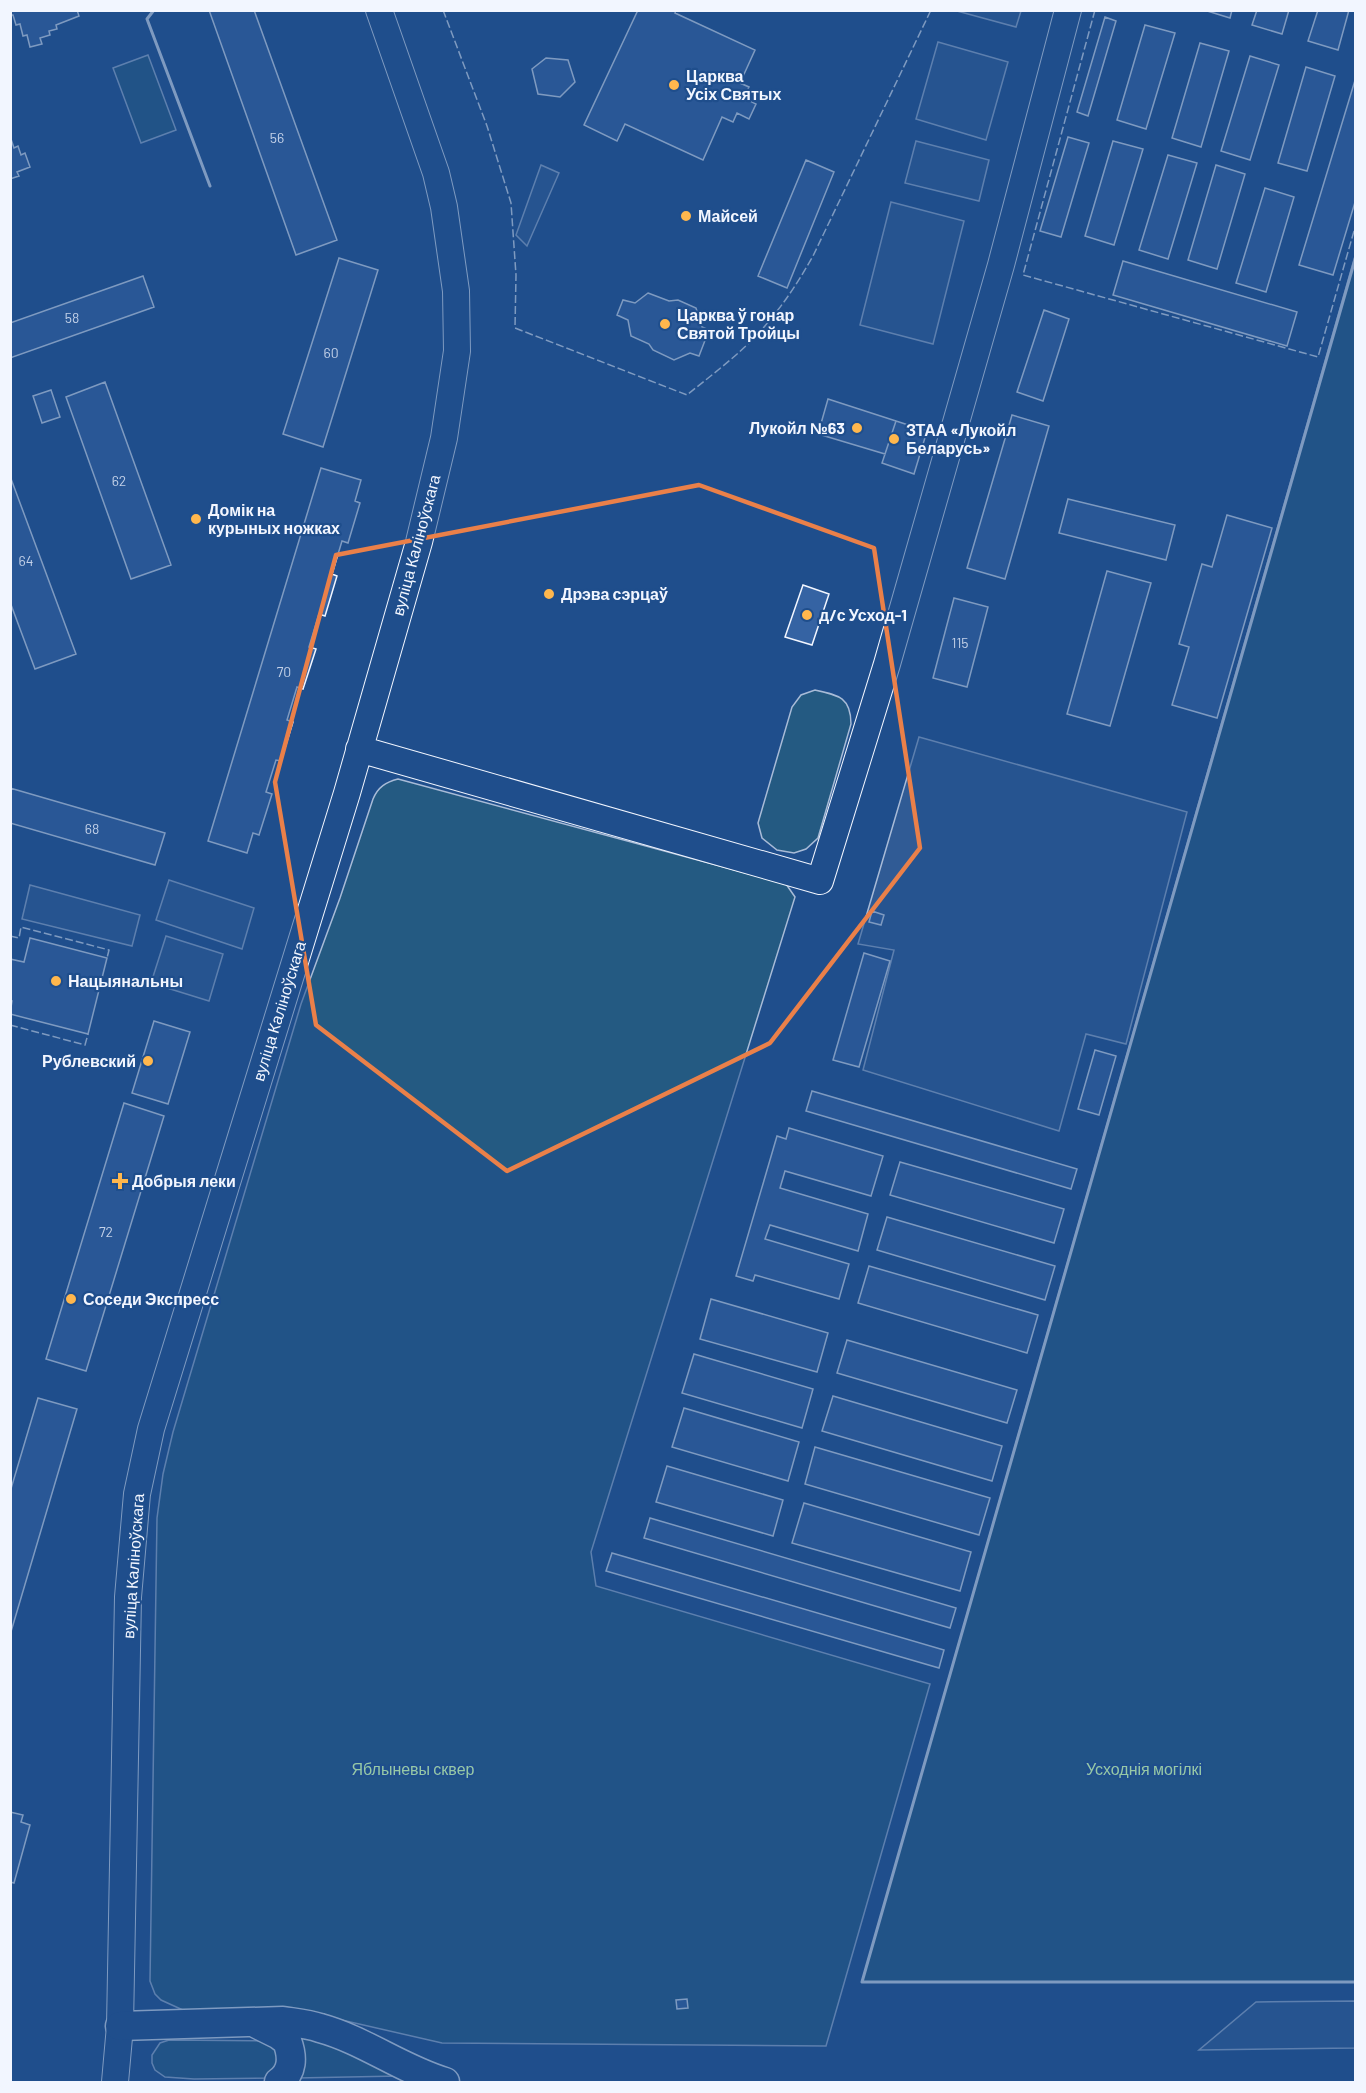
<svg xmlns="http://www.w3.org/2000/svg" width="1366" height="2093" font-family="Barlow,sans-serif">
  <style>
    .green { fill: #245a82; stroke: #a8bbd7; stroke-width: 1.5 }
    .parking { fill: #305b95; stroke: #a8bbd7; stroke-width: 1.5 }
    .building { fill: #3563a3; stroke: #f2f6ff; stroke-width: 1.5 }
    .lines { fill: none; stroke-linecap: round; stroke-linejoin: round }
    .secondary-casing { stroke: #f2f6ff; stroke-width: 28 }
    .primary-casing { stroke: #f2f6ff; stroke-width: 31 }
    .secondary { stroke: #1f4e8c; stroke-width: 26 }
    .primary { stroke: #1f4e8c; stroke-width: 28 }
    .fence { stroke: #f2f6ff; stroke-width: 1.5; stroke-dasharray: 8 3; stroke-linecap: butt }
    .wall { stroke: #f2f6ff; stroke-width: 3 }
    .marked { fill: none; stroke: #ea8049; stroke-width: 4.5; stroke-linejoin: round }
    .poi-dot { fill: #ffb74d; stroke: #1f4e8c; stroke-width: 2 }
    .labels { text-anchor: middle; stroke-width: 4.5; stroke-linejoin: round; paint-order: stroke }
    .number-label { font-size: 14px; fill: #c3d1e8 }
    .poi-label { font-size: 16px; font-weight: bold; fill: #f2f6ff; stroke: #1f4e8c; text-anchor: start }
    .street-label { font-size: 16px; fill: #f2f6ff; stroke: #1f4e8c }
    .park-label { font-size: 16px; fill: #97c8a6; stroke: #1f4e8c }
  </style>
  <rect width="100%" height="100%" fill="#1f4e8c"/>
  <!-- green -->
  <path class="green" d="M 148,55 L 176,130 L 141,143 L 113,68 Z
    M 1355,256 L 1355,1982 L 862,1982 Z
    M 815,690 C 838,695 851,697 851,724 L 818,838 L 806,849 L 794,853 L 777,850 L 762,838 L 758,823 L 792,707 L 801,695 Z
    M 398,779 L 786,884 L 795,897 L 591,1552 L 596,1586 L 930,1684 L 826,2046 L 442,2043 L 298,2010 L 185,2011 L 161,2000 L 155,1994 L 150,1981 L 157,1518 L 163,1474 L 173,1432 L 301,1004 L 340,898 L 373,799 C 378,787 386,782 398,779 Z
    M 292,2035 L 326,2043 L 400,2076 L 297,2078 Z
    M 169,2040 L 270,2041 L 283,2048 L 271,2078 L 194,2079 L 165,2077 L 155,2070 L 152,2063 L 152,2055 L 160,2043 Z"/>
  <!-- parking -->
  <path class="parking" d="M 957,11 L 1021,11 L 1016,27 Z
    M 938,42 L 1008,62 L 986,140 L 916,119 Z
    M 916,141 L 989,160 L 979,201 L 905,183 Z
    M 541,165 L 559,173 L 527,246 L 516,235 Z
    M 891,202 L 964,221 L 933,344 L 860,325 Z
    M 919,737 L 1187,812 L 1126,1044 L 1086,1034 L 1059,1131 L 863,1070 L 894,950 L 858,944 Z
    M 169,880 L 254,908 L 242,949 L 156,920 Z
    M 30,885 L 140,915 L 132,946 L 22,919 Z
    M 166,936 L 223,954 L 209,1001 L 151,983 Z
    M 1355,2001 L 1355,2048 L 1199,2050 L 1256,2002 Z"/>
  <!-- building -->
  <path class="building" d="M 10,10 L 77,10 L 79,16 L 56,25 L 57,29 L 49,31 L 50,35 L 40,38 L 42,44 L 30,47 L 27,35 L 23,36 L 20,24 L 16,25 L 13,15 L 10,15 Z
    M 209,10 L 254,10 L 337,240 L 296,255 Z
    M 638,10 L 676,10 L 675,13 L 755,50 L 740,83 L 749,87 L 744,98 L 756,104 L 749,119 L 737,113 L 733,122 L 722,117 L 703,160 L 625,124 L 617,141 L 584,125 Z
    M 1204,10 L 1232,10 L 1230,18 Z
    M 1257,10 L 1289,10 L 1282,34 L 1252,25 Z
    M 1318,10 L 1349,10 L 1338,50 L 1308,41 Z
    M 1105,17 L 1116,21 L 1088,116 L 1077,112 Z
    M 1145,25 L 1175,33 L 1146,129 L 1117,120 Z
    M 1200,43 L 1229,51 L 1201,147 L 1172,138 Z
    M 1250,56 L 1279,65 L 1250,160 L 1221,151 Z
    M 546,58 L 568,60 L 575,82 L 560,97 L 538,94 L 532,69 Z
    M 1306,67 L 1335,76 L 1307,171 L 1278,163 Z
    M 1356,77 L 1356,199 L 1333,275 L 1299,265 Z
    M 1068,137 L 1089,143 L 1061,237 L 1040,231 Z
    M 11,139 L 14,148 L 18,146 L 21,155 L 25,153 L 30,167 L 17,172 L 19,176 L 10,179 Z
    M 1113,141 L 1143,149 L 1114,245 L 1085,236 Z
    M 1168,155 L 1197,163 L 1168,259 L 1139,250 Z
    M 806,160 L 834,172 L 787,288 L 758,276 Z
    M 1216,165 L 1245,174 L 1217,269 L 1188,260 Z
    M 1265,188 L 1294,197 L 1266,292 L 1236,283 Z
    M 339,258 L 378,270 L 323,447 L 283,434 Z
    M 1123,261 L 1297,312 L 1287,346 L 1113,295 Z
    M 143,276 L 154,307 L 10,358 L 10,323 Z
    M 648,293 L 669,301 L 678,300 L 696,308 L 702,327 L 709,330 L 699,356 L 690,353 L 674,360 L 653,350 L 649,344 L 631,336 L 628,320 L 617,315 L 623,300 L 635,303 Z
    M 1044,310 L 1069,319 L 1043,401 L 1017,392 Z
    M 105,382 L 171,565 L 131,579 L 66,397 Z
    M 51,390 L 60,417 L 42,423 L 33,396 Z
    M 828,399 L 896,421 L 885,454 L 818,434 Z
    M 1012,415 L 1049,426 L 1005,579 L 967,568 Z
    M 896,421 L 927,431 L 914,474 L 882,463 Z
    M 321,468 L 361,480 L 355,501 L 360,503 L 348,543 L 342,541 L 332,574 L 337,576 L 325,616 L 319,614 L 309,647 L 316,649 L 303,689 L 297,687 L 287,720 L 293,722 L 281,761 L 276,760 L 266,792 L 272,794 L 259,835 L 253,833 L 247,853 L 208,841 Z
    M 10,476 L 76,654 L 35,669 L 10,602 Z
    M 1068,499 L 1175,525 L 1166,560 L 1059,533 Z
    M 1227,515 L 1272,528 L 1217,718 L 1172,705 L 1189,647 L 1179,644 L 1202,564 L 1212,567 Z
    M 1107,571 L 1151,583 L 1110,726 L 1067,714 Z
    M 803,585 L 829,594 L 812,645 L 785,637 Z
    M 954,598 L 988,607 L 967,687 L 933,678 Z
    M 10,788 L 165,833 L 155,865 L 10,823 Z
    M 872,911 L 884,915 L 881,925 L 869,922 Z
    M 30,938 L 107,958 L 88,1034 L 10,1014 L 12,1001 L 10,1001 L 10,959 L 24,962 Z
    M 864,953 L 890,961 L 859,1067 L 833,1060 Z
    M 154,1021 L 190,1032 L 168,1104 L 132,1093 Z
    M 1095,1050 L 1116,1056 L 1099,1115 L 1078,1109 Z
    M 812,1091 L 1077,1169 L 1071,1189 L 806,1111 Z
    M 124,1103 L 164,1116 L 86,1371 L 46,1359 Z
    M 789,1128 L 883,1156 L 871,1196 L 785,1171 L 780,1188 L 868,1214 L 858,1251 L 770,1225 L 765,1239 L 849,1264 L 839,1299 L 755,1275 L 753,1281 L 736,1276 L 777,1136 L 786,1139 Z
    M 900,1162 L 1064,1209 L 1054,1243 L 890,1195 Z
    M 887,1217 L 1055,1266 L 1045,1300 L 877,1250 Z
    M 869,1266 L 1038,1315 L 1027,1353 L 858,1303 Z
    M 711,1299 L 828,1333 L 817,1372 L 700,1339 Z
    M 847,1340 L 1017,1390 L 1007,1423 L 837,1373 Z
    M 694,1354 L 813,1389 L 802,1428 L 682,1393 Z
    M 833,1396 L 1002,1446 L 992,1481 L 822,1431 Z
    M 38,1398 L 77,1409 L 10,1635 L 10,1492 Z
    M 684,1408 L 799,1442 L 788,1481 L 672,1447 Z
    M 815,1447 L 990,1498 L 979,1535 L 805,1484 Z
    M 667,1466 L 783,1500 L 773,1536 L 656,1502 Z
    M 804,1503 L 971,1552 L 960,1591 L 792,1543 Z
    M 650,1518 L 956,1608 L 950,1628 L 644,1538 Z
    M 612,1553 L 944,1650 L 939,1668 L 606,1571 Z
    M 10,1812 L 23,1815 L 21,1822 L 30,1825 L 14,1883 L 10,1882 Z
    M 687,1999 L 688,2008 L 677,2009 L 676,2000 Z"/>
  <g class="lines">
    <defs>
      <path id="secondary" d="M 359,749 L 820,881 L 887,664 L 1001,265 L 1068,10
        M 115,2082 L 120,2026 L 128,1597 L 137,1494 L 151,1429 L 347,793 L 419,542 L 444,438 L 457,351 L 456,291 L 444,207 L 436,173 L 379,10"/>
      <path id="primary" d="M 253,2022 L 279,2035 L 287,2041 C 293,2057 293,2072 279,2082
        M 120,2026 L 283,2021 C 296,2023 308,2024 320,2028 C 364,2040 401,2069 445,2082"/>
    </defs>
    <!-- secondary casing -->
    <use href="#secondary" class="secondary-casing"/>
    <!-- primary casing -->
    <use href="#primary" class="primary-casing"/>
    <!-- secondary -->
    <use href="#secondary" class="secondary"/>
    <!-- primary -->
    <use href="#primary" class="primary"/>
    <!-- fence -->
    <path class="fence" d="M 443,10 L 487,126 L 511,203 L 516,275 L 515,328 L 687,395 C 715,372 746,350 769,321 C 786,301 800,279 813,256 L 931,10
      M 1095,10 L 1023,275 L 1318,357 L 1356,224
      M 10,936 L 19,938 L 21,927 L 109,950 L 107,958
      M 10,1025 L 85,1045 L 88,1034"/>
    <!-- wall -->
    <path class="wall" d="M 154,10 L 147,19 L 210,186
      M 1356,256 L 862,1982 L 1356,1982"/>
  </g>
  <!-- marked area -->
  <path d="M0 0H1366V2093H0ZM 699,485 L 874,548 L 920,848 L 770,1043 L 507,1171 L 316,1025 L 275,782 L 336,555 Z" fill="#1f4e8c" fill-opacity=".55" fill-rule="evenodd"/>
  <path class="marked" d="M 699,485 L 874,548 L 920,848 L 770,1043 L 507,1171 L 316,1025 L 275,782 L 336,555 Z"/>
  <!-- markers -->
  <g class="poi-dot">
    <circle cx="674" cy="85" r="6"/>
    <circle cx="686" cy="216" r="6"/>
    <circle cx="665" cy="324" r="6"/>
    <circle cx="857" cy="428" r="6"/>
    <circle cx="894" cy="439" r="6"/>
    <circle cx="196" cy="519" r="6"/>
    <circle cx="549" cy="594" r="6"/>
    <circle cx="807" cy="615" r="6"/>
    <circle cx="56" cy="981" r="6"/>
    <circle cx="148" cy="1061" r="6"/>
    <path d="M117 1172h6v6h6v6h-6v6h-6v-6h-6v-6h6z"/>
    <circle cx="71" cy="1299" r="6"/>
  </g>
  <g class="labels">
    <!-- number labels -->
    <g class="number-label">
      <text x="277" y="143">56</text>
      <text x="72" y="323">58</text>
      <text x="331" y="358">60</text>
      <text x="119" y="486">62</text>
      <text x="26" y="566">64</text>
      <text x="960" y="648">115</text>
      <text x="284" y="677">70</text>
      <text x="92" y="834">68</text>
      <text x="106" y="1237">72</text>
    </g>
    <!-- poi labels -->
    <g class="poi-label">
      <text x="686" y="82">Царква<tspan x="686" dy="18">Усіх Святых</tspan></text>
      <text x="698" y="222">Майсей</text>
      <text x="677" y="321">Царква ў гонар<tspan x="677" dy="18">Святой Тройцы</tspan></text>
      <text x="845" y="434" text-anchor="end">Лукойл №63</text>
      <text x="906" y="436">ЗТАА «Лукойл<tspan x="906" dy="18">Беларусь»</tspan></text>
      <text x="208" y="516">Домік на<tspan x="208" dy="18">курыных ножках</tspan></text>
      <text x="561" y="600">Дрэва сэрцаў</text>
      <text x="819" y="621">д/с Усход-1</text>
      <text x="68" y="987">Нацыянальны</text>
      <text x="136" y="1067" text-anchor="end">Рублевский</text>
      <text x="132" y="1187">Добрыя леки</text>
      <text x="83" y="1305">Соседи Экспресс</text>
    </g>
    <!-- street labels -->
    <g class="street-label">
      <text transform="translate(416 545) rotate(-75)" y="6">вуліца Каліноўскага</text>
      <text transform="translate(279 1011) rotate(-73)" y="6">вуліца Каліноўскага</text>
      <text transform="translate(133 1566) rotate(-86)" y="6">вуліца Каліноўскага</text>
    </g>
    <!-- park labels -->
    <g class="park-label">
      <text x="413" y="1775">Яблыневы сквер</text>
      <text x="1144" y="1775">Усходнія могілкі</text>
    </g>
  </g>
  <!-- border -->
  <rect width="1366" height="2093" fill="none" stroke="#f2f6ff" stroke-width="24"/>
</svg>
